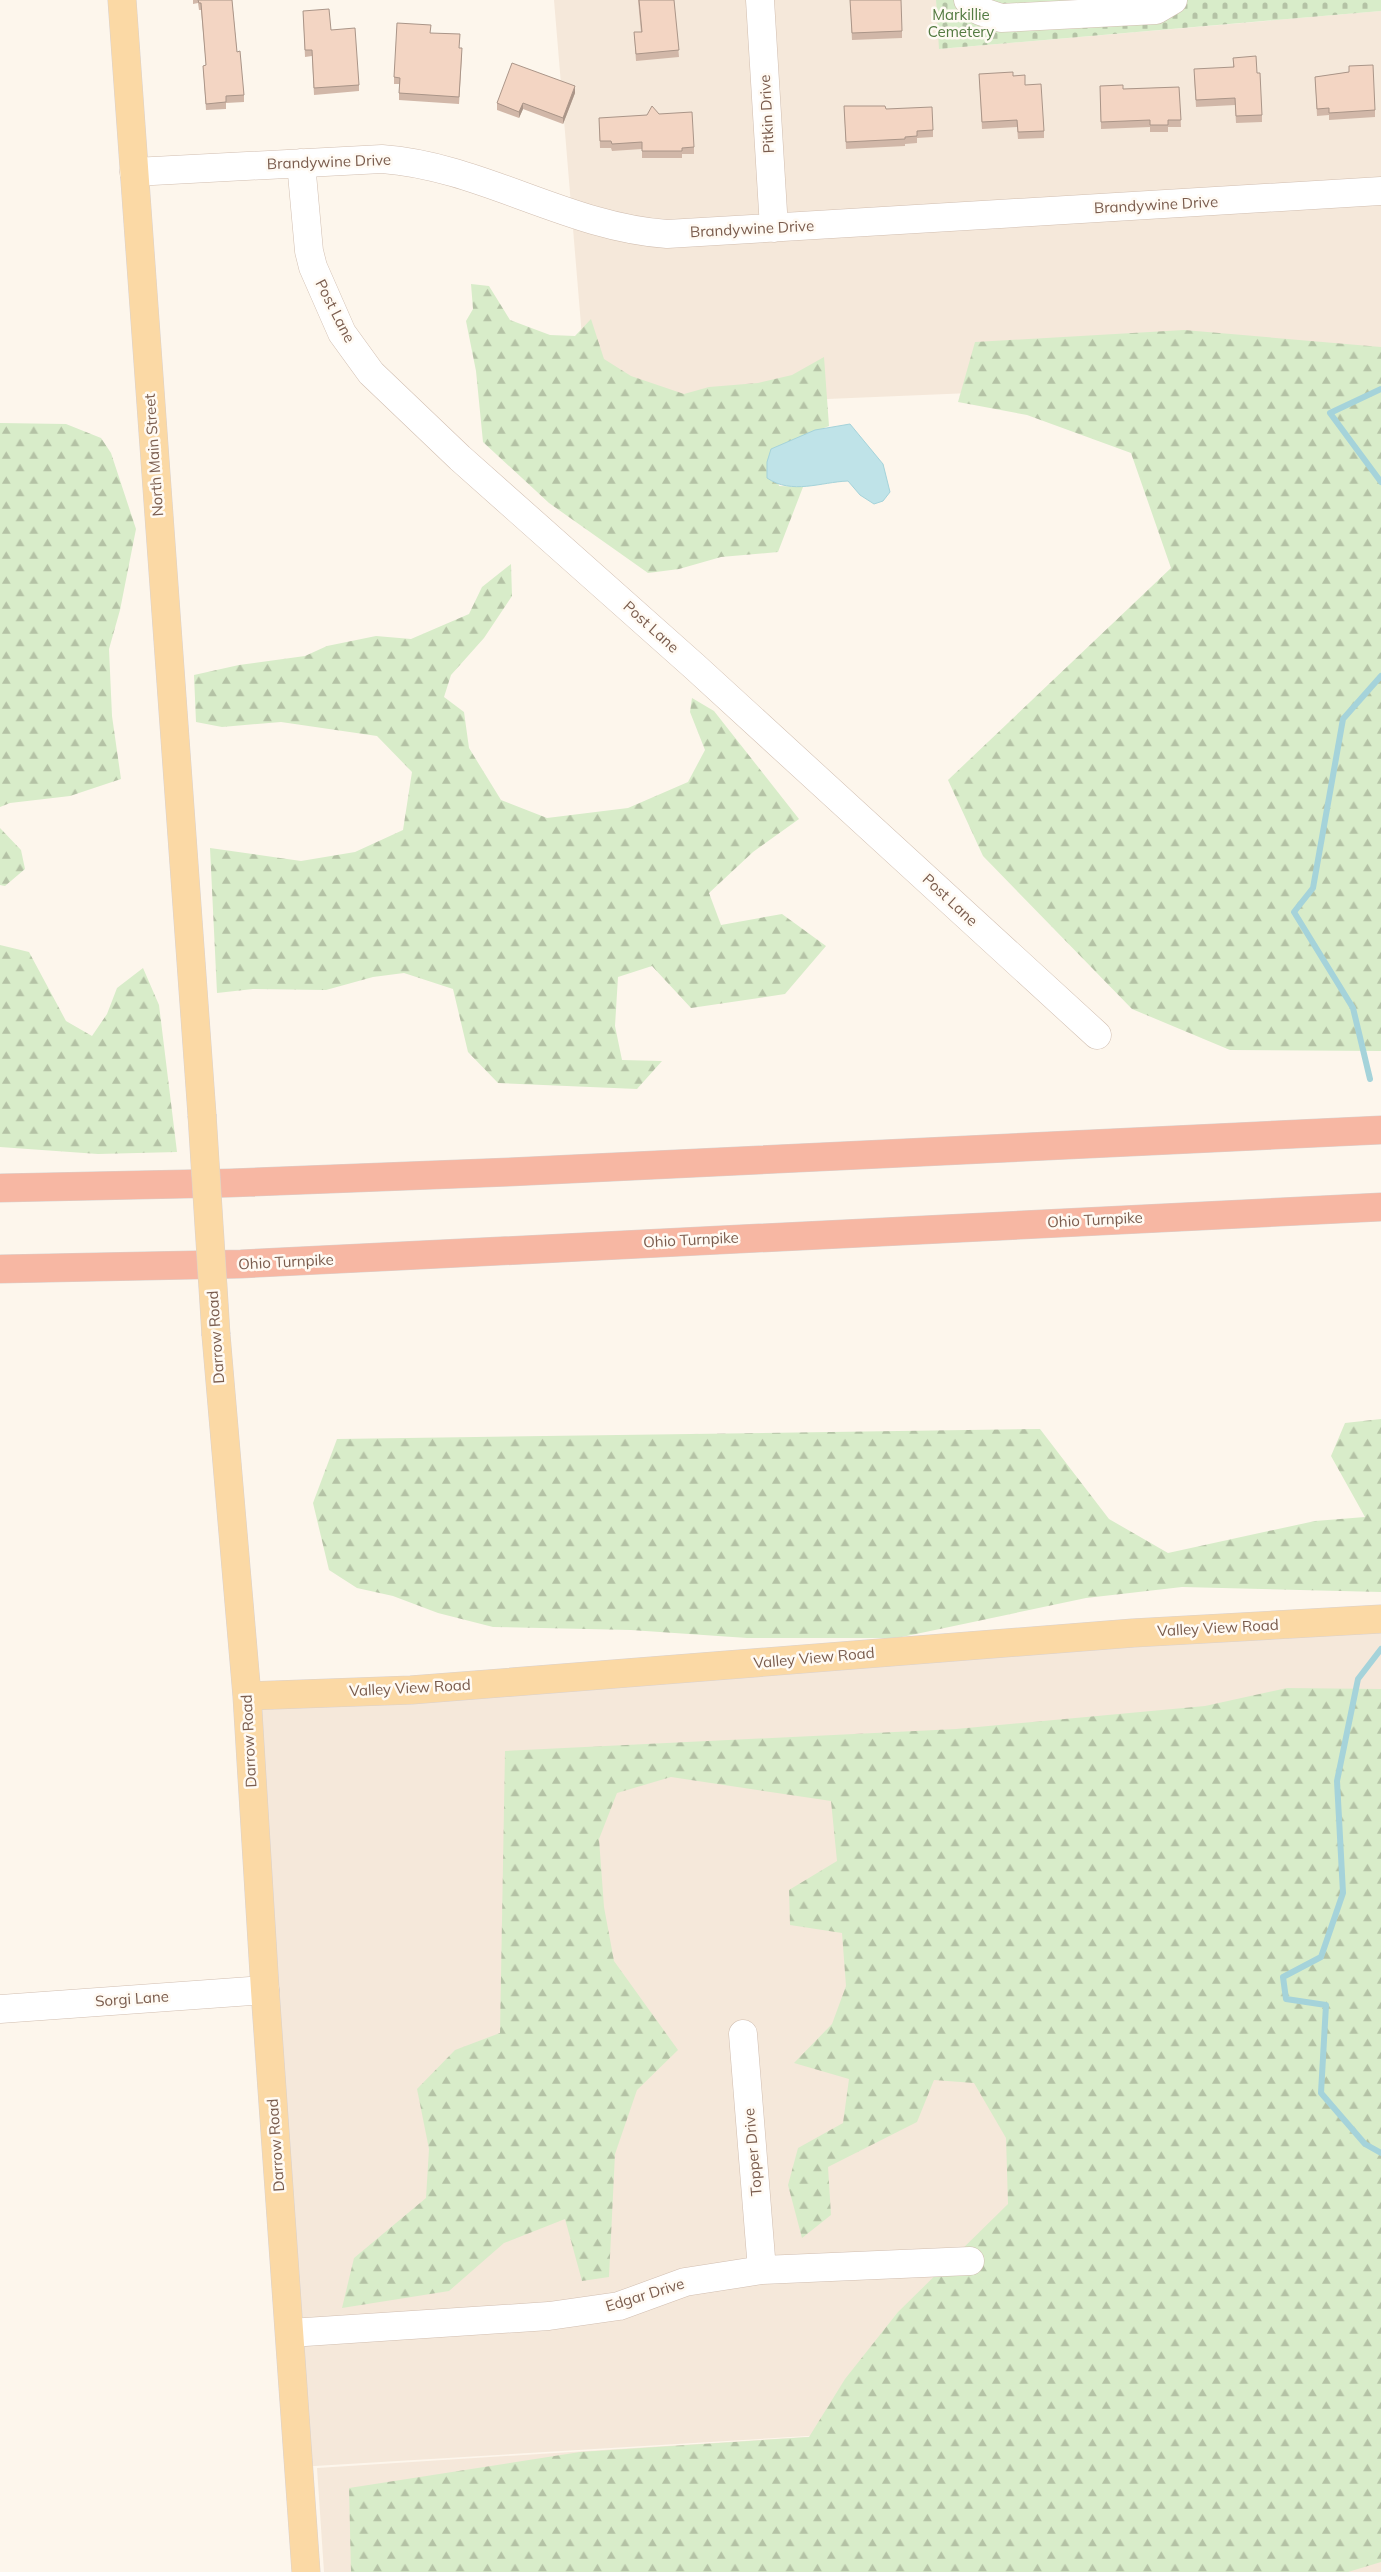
<svg xmlns="http://www.w3.org/2000/svg" width="1381" height="2572" font-family="Mulish,sans-serif">
  <style>
    .residential { fill: #f5e8da }
    .forest { fill: url(#forest-firs) }
    .cemetery { fill: url(#cemetery-stones) }
    .water { fill: #bfe3e8; stroke: #a5d3da }
    .lines { fill: none; stroke-linecap: round; stroke-linejoin: round }
    .stream { stroke: #a5d3da; stroke-width: 6 }
    .minor-casing { stroke: #d1beb0; stroke-width: 29 }
    .major-casing { stroke: #dad1cd; stroke-width: 29 }
    .highway-casing { stroke: #dad1cd; stroke-width: 29 }
    .minor { stroke: #fff; stroke-width: 28 }
    .major { stroke: #fbd9a5; stroke-width: 28 }
    .highway { stroke: #f7b7a3; stroke-width: 28 }
    .major-bridge-casing { stroke: #dad1cd; stroke-width: 29; stroke-linecap: butt }
    .major-bridge { stroke: #fbd9a5; stroke-width: 28 }
    .wall { fill: #d1b7a8 }
    .shaded-wall { fill: #aa9588 }
    .building { fill: #f3d5c3; stroke: #aa9588 }
    .labels { text-anchor: middle; stroke-width: 5; stroke-linejoin: round; paint-order: stroke }
    .park-label { font-size: 15px; fill: #537a41; stroke: #fffaf3 }
    .street-label { font-size: 15px; fill: #7a5c4d; stroke: #fffaf3 }
  </style>
  <defs>
    <pattern id="forest-firs" width="22" height="20" patternUnits="userSpaceOnUse" patternTransform="scale(1.25)"><rect width="22" height="20" fill="#d8ecc9"/><path d="M5 1l3.5 6h-7zM16 11l3.5 6h-7z" fill="#b4c2a5"/></pattern>
    <pattern id="cemetery-stones" width="16" height="16" patternUnits="userSpaceOnUse" patternTransform="scale(1.25)"><rect width="16" height="16" fill="#d8ecc9"/><path d="M2 7V4a2 2 0 0 1 4 0v3zM10 15v-3a2 2 0 0 1 4 0v3z" fill="#b4c2a5"/></pattern>
  </defs>
  <rect width="100%" height="100%" fill="#fdf6ec"/>
  <!-- residential -->
  <path class="residential" d="M 554,0 L 936,0 L 940,49 L 1381,11 L 1381,376 L 588,409 Z
    M 1381,1619 L 1381,2572 L 324,2572 L 317,2468 L 1106,2418 L 298,2467 L 247,1696 Z"/>
  <!-- forest -->
  <path class="forest" d="M 471,284 L 489,286 L 510,320 L 550,335 L 575,336 L 591,319 L 604,359 L 631,376 L 684,394 L 709,387 L 758,383 L 792,375 L 824,357 L 829,426 L 771,449 L 779,486 L 803,487 L 778,552 L 721,557 L 679,569 L 648,573 L 549,503 L 483,442 L 476,371 L 466,321 L 473,309 Z
    M 1184,330 L 1381,347 L 1381,1051 L 1230,1050 L 1132,1009 L 983,856 L 948,780 L 1171,568 L 1131,453 L 1027,415 L 958,402 L 975,342 Z
    M 0,423 L 66,424 L 101,438 L 111,453 L 136,529 L 120,610 L 109,649 L 112,716 L 121,779 L 70,796 L 10,803 L 0,807 Z
    M 511,564 L 512,596 L 484,638 L 451,675 L 444,697 L 464,712 L 469,748 L 501,800 L 547,818 L 628,808 L 688,782 L 705,750 L 690,712 L 692,698 L 714,711 L 799,819 L 753,852 L 709,893 L 721,925 L 782,914 L 826,946 L 785,994 L 691,1008 L 652,966 L 618,977 L 615,1026 L 622,1060 L 662,1061 L 637,1089 L 498,1083 L 468,1052 L 453,989 L 404,973 L 373,977 L 326,990 L 253,989 L 217,993 L 210,848 L 301,861 L 355,852 L 403,830 L 412,772 L 377,736 L 281,722 L 222,727 L 196,722 L 194,675 L 239,665 L 305,656 L 327,646 L 376,636 L 411,639 L 469,614 L 482,587 Z
    M 0,828 L 21,850 L 25,869 L 5,886 L 0,885 Z
    M 0,945 L 29,952 L 66,1021 L 92,1036 L 107,1014 L 117,988 L 143,968 L 159,1005 L 177,1152 L 98,1154 L 0,1147 Z
    M 1381,1419 L 1381,1592 L 1182,1587 L 1086,1598 L 897,1638 L 747,1638 L 631,1630 L 493,1627 L 438,1613 L 393,1596 L 357,1588 L 329,1570 L 313,1503 L 337,1439 L 1040,1429 L 1109,1519 L 1168,1553 L 1315,1521 L 1365,1517 L 1331,1456 L 1345,1423 Z
    M 1287,1688 L 1381,1689 L 1381,2562 L 1348,2572 L 351,2572 L 349,2488 L 580,2452 L 809,2437 L 845,2379 L 898,2312 L 1008,2204 L 1006,2138 L 974,2083 L 934,2080 L 917,2122 L 828,2167 L 831,2215 L 802,2238 L 788,2185 L 798,2148 L 843,2123 L 849,2079 L 794,2063 L 832,2024 L 846,1986 L 842,1933 L 790,1925 L 789,1890 L 837,1861 L 831,1801 L 671,1777 L 617,1793 L 599,1839 L 604,1907 L 614,1961 L 678,2050 L 637,2090 L 615,2154 L 609,2277 L 582,2281 L 565,2219 L 504,2243 L 449,2291 L 342,2308 L 354,2258 L 426,2198 L 429,2149 L 417,2089 L 455,2050 L 500,2033 L 505,1751 L 956,1729 L 1205,1706 Z"/>
  <!-- cemetery -->
  <path class="cemetery" d="M 936,0 L 1381,0 L 1381,11 L 939,49 Z"/>
  <!-- water -->
  <path class="water" d="M 850,424 L 883,464 L 890,492 L 883,501 L 874,504 L 860,495 L 848,481 C 821,482 792,495 767,478 L 767,462 L 771,449 L 815,430 Z"/>
  <g class="lines">
    <!-- stream -->
    <path class="stream" d="M 1381,389 L 1330,413 L 1381,482
      M 1370,1079 L 1353,1008 L 1294,912 L 1313,888 L 1343,719 L 1381,676
      M 1381,1649 L 1358,1679 L 1337,1781 L 1343,1893 L 1321,1957 L 1283,1977 L 1286,1999 L 1326,2005 L 1321,2093 L 1365,2144 L 1381,2153"/>
    <defs>
      <path id="minor" d="M 760,0 L 774,228
        M 968,0 L 980,11 L 1001,18 L 1156,10 L 1173,0
        M 301,163 L 309,251 L 313,267 L 342,333 L 371,373 L 460,458 L 694,666 L 1097,1035
        M 134,172 L 382,159 C 481,166 567,227 667,234 L 1381,191
        M 0,2009 L 265,1990
        M 743,2034 L 762,2270
        M 290,2333 L 549,2316 L 619,2306 L 685,2282 L 762,2270 L 970,2261"/>
      <path id="major" d="M 122,0 L 202,1115
        M 216,1335 L 247,1696 L 265,1990 L 306,2572
        M 247,1696 L 411,1690 L 1133,1633 L 1381,1619"/>
      <path id="highway" d="M 0,1188 L 230,1183 L 509,1172 L 1381,1130
        M 0,1269 L 241,1264 L 1381,1207"/>
    </defs>
    <!-- minor casing -->
    <use href="#minor" class="minor-casing"/>
    <!-- major casing -->
    <use href="#major" class="major-casing"/>
    <!-- highway casing -->
    <use href="#highway" class="highway-casing"/>
    <!-- minor -->
    <use href="#minor" class="minor"/>
    <!-- major -->
    <use href="#major" class="major"/>
    <!-- highway -->
    <use href="#highway" class="highway"/>
    <defs>
      <path id="major-bridge" d="M 202,1115 L 216,1335"/>
    </defs>
    <!-- major-bridge casing -->
    <use href="#major-bridge" class="major-bridge-casing"/>
    <!-- major-bridge -->
    <use href="#major-bridge" class="major-bridge"/>
  </g>
  <!-- wall -->
  <path class="wall" d="M 193,0 L 232,0 L 237,52 L 244,95 L 244,102 L 226,103 L 226,109 L 206,110 L 203,66 L 206,65 L 201,10 L 199,10 L 198,3 L 193,4 Z
    M 638,0 L 674,0 L 679,57 L 636,61 L 634,32 L 641,32 Z
    M 850,0 L 902,31 L 902,38 L 852,40 Z
    M 303,11 L 331,30 L 359,85 L 359,91 L 314,95 L 312,56 L 305,57 Z
    M 431,33 L 459,48 L 462,55 L 459,104 L 399,100 L 399,84 L 394,84 L 394,77 Z
    M 1233,58 L 1257,73 L 1262,115 L 1262,122 L 1236,123 L 1235,105 L 1196,107 L 1194,75 L 1233,67 Z
    M 1349,66 L 1375,110 L 1375,117 L 1329,120 L 1329,115 L 1317,116 L 1315,77 L 1349,72 Z
    M 979,74 L 1025,85 L 1044,131 L 1044,138 L 1018,139 L 1017,127 L 982,129 Z
    M 1100,86 L 1123,89 L 1179,87 L 1181,127 L 1168,127 L 1168,132 L 1150,132 L 1150,127 L 1101,129 Z
    M 575,93 L 563,124 L 523,109 L 519,118 L 497,110 L 497,103 Z
    M 844,106 L 886,109 L 933,130 L 933,137 L 917,138 L 917,143 L 905,144 L 905,146 L 846,149 Z
    M 599,118 L 694,147 L 694,154 L 682,154 L 682,158 L 642,158 L 642,149 L 612,151 L 611,148 L 600,148 Z"/>
  <!-- shaded-wall -->
  <path class="shaded-wall" d="M 575,86 L 575,93 L 563,124 L 563,118 Z
    M 523,103 L 523,109 L 519,118 L 519,112 Z"/>
  <!-- building -->
  <path class="building" d="M 198,0 L 232,0 L 237,52 L 240,51 L 244,95 L 226,96 L 226,102 L 206,104 L 203,66 L 206,65 L 201,3 L 199,3 Z
    M 639,0 L 674,0 L 679,50 L 636,54 L 634,32 L 642,32 Z
    M 850,0 L 901,0 L 902,31 L 852,33 Z
    M 329,9 L 331,30 L 355,28 L 359,85 L 314,88 L 312,50 L 305,50 L 303,11 Z
    M 397,23 L 431,25 L 430,33 L 460,34 L 459,48 L 462,48 L 459,97 L 399,93 L 400,78 L 394,77 Z
    M 1256,56 L 1257,73 L 1260,73 L 1262,115 L 1236,116 L 1235,98 L 1196,100 L 1194,69 L 1234,67 L 1233,58 Z
    M 512,63 L 575,86 L 563,118 L 523,103 L 519,112 L 497,103 Z
    M 1373,65 L 1375,110 L 1329,113 L 1329,108 L 1317,109 L 1315,77 L 1349,72 L 1349,66 Z
    M 1013,72 L 1013,76 L 1025,75 L 1025,85 L 1041,84 L 1044,131 L 1018,132 L 1017,120 L 982,122 L 979,74 Z
    M 1123,85 L 1123,89 L 1179,87 L 1181,120 L 1168,120 L 1168,125 L 1150,125 L 1150,120 L 1101,122 L 1100,86 Z
    M 652,106 L 659,114 L 692,112 L 694,147 L 682,148 L 682,151 L 642,151 L 642,142 L 612,144 L 611,141 L 600,141 L 599,118 L 647,115 Z
    M 844,106 L 885,106 L 886,109 L 932,107 L 933,130 L 917,131 L 917,136 L 905,137 L 905,139 L 846,142 Z"/>
  <g class="labels">
    <!-- park labels -->
    <g class="park-label">
      <text x="961" y="20">Markillie<tspan x="961" dy="17">Cemetery</tspan></text>
    </g>
    <!-- street labels -->
    <g class="street-label">
      <text transform="translate(767 114) rotate(-93)" y="5">Pitkin Drive</text>
      <text transform="translate(329 162) rotate(-2)" y="5">Brandywine Drive</text>
      <text transform="translate(1156 205) rotate(-3)" y="5">Brandywine Drive</text>
      <text transform="translate(752 229) rotate(-3)" y="5">Brandywine Drive</text>
      <text transform="translate(335 311) rotate(63)" y="5">Post Lane</text>
      <text transform="translate(154 455) rotate(-94)" y="5">North Main Street</text>
      <text transform="translate(651 627) rotate(42)" y="5">Post Lane</text>
      <text transform="translate(950 900) rotate(43)" y="5">Post Lane</text>
      <text transform="translate(1095 1220) rotate(-3)" y="5">Ohio Turnpike</text>
      <text transform="translate(691 1240) rotate(-3)" y="5">Ohio Turnpike</text>
      <text transform="translate(286 1262) rotate(-3)" y="5">Ohio Turnpike</text>
      <text transform="translate(216 1337) rotate(-94)" y="5">Darrow Road</text>
      <text transform="translate(1218 1628) rotate(-3)" y="5">Valley View Road</text>
      <text transform="translate(814 1658) rotate(-5)" y="5">Valley View Road</text>
      <text transform="translate(410 1688) rotate(-3)" y="5">Valley View Road</text>
      <text transform="translate(249 1741) rotate(-93)" y="5">Darrow Road</text>
      <text transform="translate(132 1999) rotate(-4)" y="5">Sorgi Lane</text>
      <text transform="translate(276 2145) rotate(-94)" y="5">Darrow Road</text>
      <text transform="translate(753 2152) rotate(-95)" y="5">Topper Drive</text>
      <text transform="translate(645 2295) rotate(-17)" y="5">Edgar Drive</text>
    </g>
  </g>
</svg>
